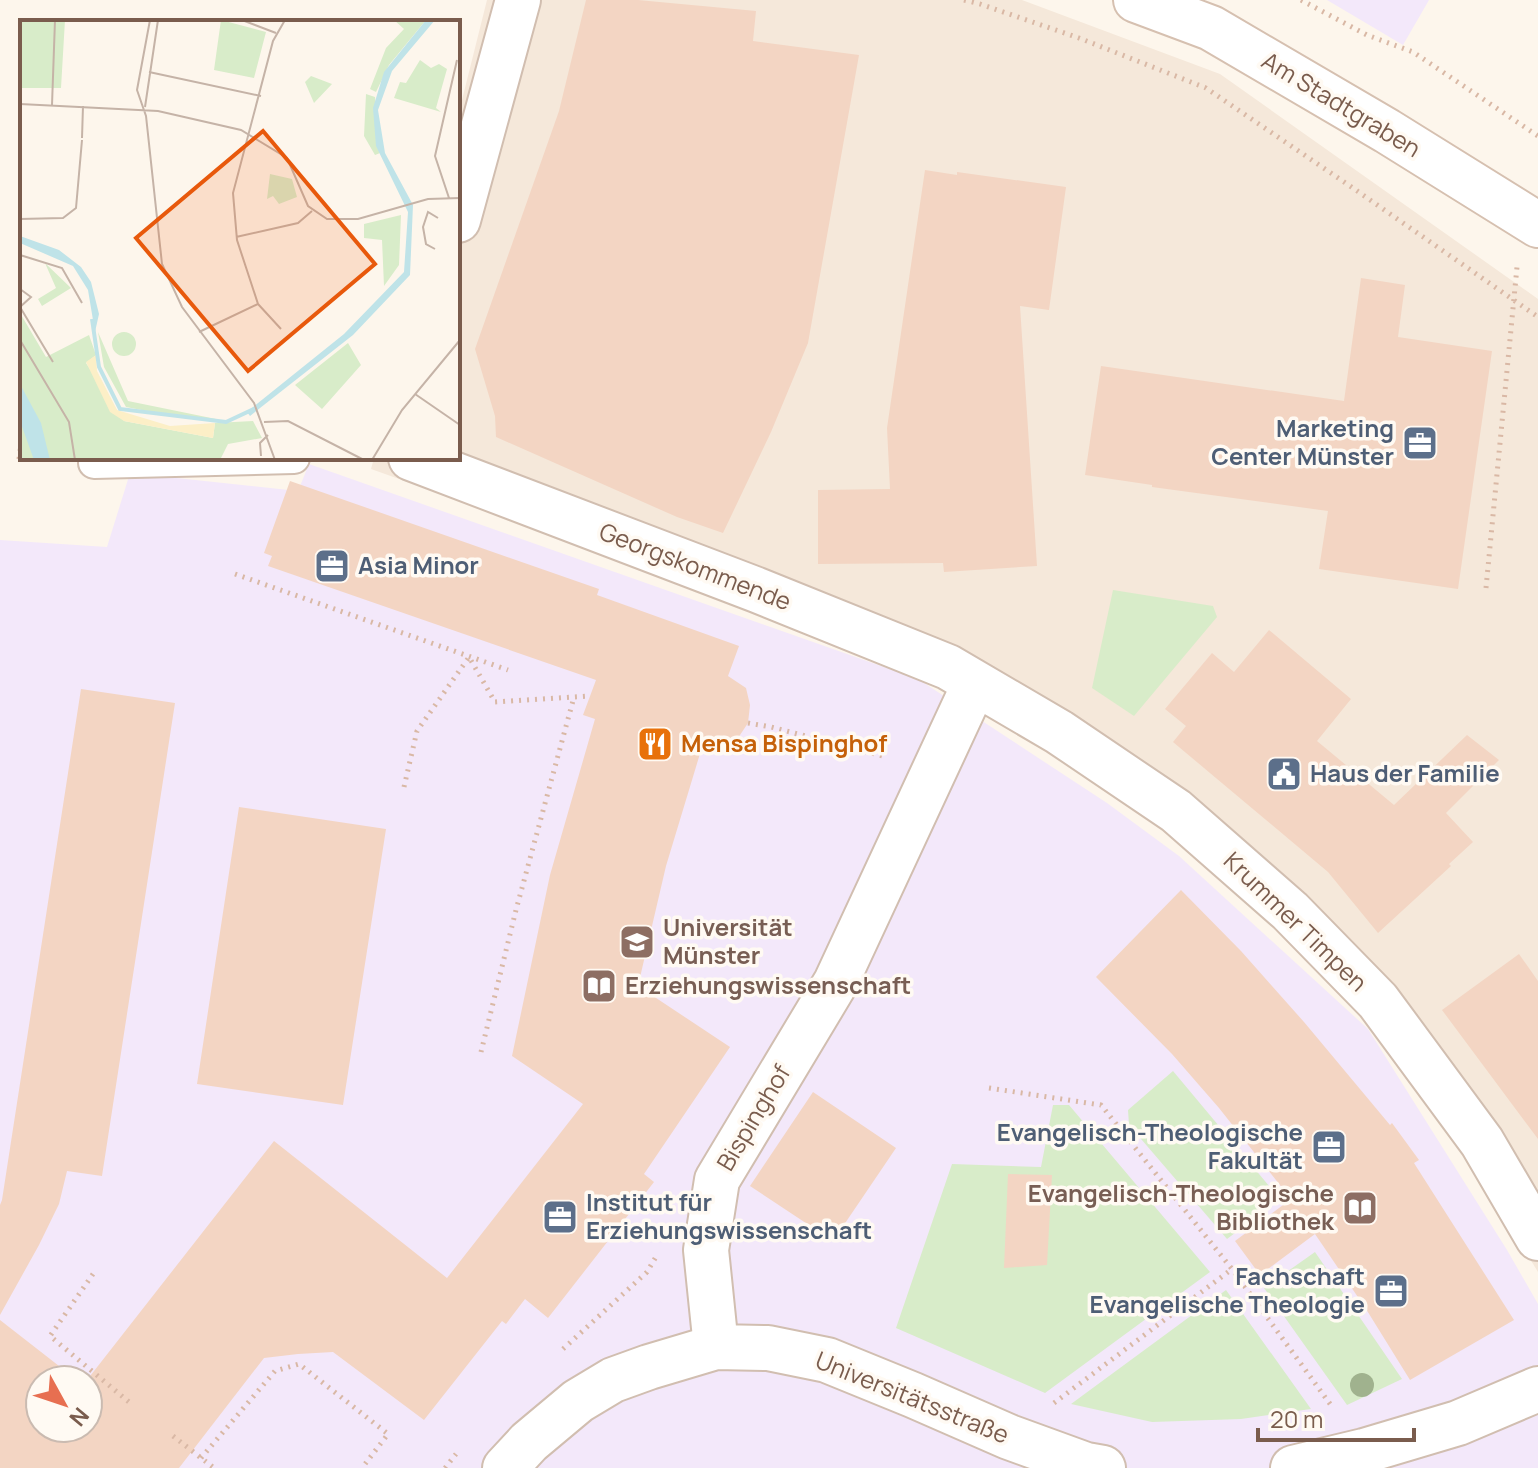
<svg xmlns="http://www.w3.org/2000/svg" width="1538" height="1468" font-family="Manrope,sans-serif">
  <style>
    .residential { fill: #f5e8da }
    .education { fill: #f3e8fa; fill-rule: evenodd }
    .green { fill: #d8ecc9 }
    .building { fill: #f3d5c3 }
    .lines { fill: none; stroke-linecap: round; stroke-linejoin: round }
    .service-casing { stroke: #d1beb0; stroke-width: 34 }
    .minor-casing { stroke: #d1beb0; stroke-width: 48 }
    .secondary-casing { stroke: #d6c0b0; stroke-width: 48 }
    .path { stroke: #d9b8a5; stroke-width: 5; stroke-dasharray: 2 6; stroke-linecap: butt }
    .service { stroke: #fff; stroke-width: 30 }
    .minor { stroke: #fff; stroke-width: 44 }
    .secondary { stroke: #fff; stroke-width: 44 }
    .tree { fill: #a0b28e }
    .labels { text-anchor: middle; stroke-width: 7; stroke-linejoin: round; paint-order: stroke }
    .street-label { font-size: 24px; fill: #7a5c4d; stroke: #fffaf3 }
    .service-label { font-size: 24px; font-weight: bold; fill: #4e5e75; stroke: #fffaf3; text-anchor: end }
    .food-label { font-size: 24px; font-weight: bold; fill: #c56008; stroke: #fffaf3; text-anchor: start }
    .education-label { font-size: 24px; font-weight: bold; fill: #785e54; stroke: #fffaf3; text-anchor: start }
    .inset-river { fill: none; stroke: #bfe3e8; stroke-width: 4 }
    .inset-road { fill: none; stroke: #c5b3a7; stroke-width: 2 }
    .view { fill: #e8590c; fill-opacity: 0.15; stroke: #e8590c; stroke-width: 4 }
    .inset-edge { fill: none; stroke: #7a5c4d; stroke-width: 4 }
  </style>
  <rect width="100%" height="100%" fill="#fdf6ec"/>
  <!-- residential -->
  <path class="residential" d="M 487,0 L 1022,0 L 1220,74 L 1538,299 L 1538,1272 L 1367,993 L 1239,869 L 923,665 L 371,469 L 374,458 L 458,458 L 458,116 Z"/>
  <!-- education -->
  <path class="education" d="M 1327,0 L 1429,0 L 1403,45 Z
    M 309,464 L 918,679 L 1107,803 L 1179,856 L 1368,1029 L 1507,1250 L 1538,1304 L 1538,1468 L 0,1468 L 0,540 L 107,547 L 130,473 L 298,491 ZM 40,1380 L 88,1380 L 88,1428 L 40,1428 Z"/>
  <!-- green -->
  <path class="green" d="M 1113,590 L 1213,606 L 1217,617 L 1134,716 L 1092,688 Z
    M 1173,1071 L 1280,1199 L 1227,1239 L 1129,1125 L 1128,1110 Z
    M 1053,1105 L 1069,1105 L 1210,1272 L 1045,1393 L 896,1328 L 952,1164 L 1041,1167 Z
    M 1315,1252 L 1402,1379 L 1347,1405 L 1264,1288 Z
    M 1226,1290 L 1311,1409 L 1241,1419 L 1152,1422 L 1071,1404 Z"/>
  <!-- building -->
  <path class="building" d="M 586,0 L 638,0 L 756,11 L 753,41 L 859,55 L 808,343 L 771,432 L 723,533 L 677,517 L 496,437 L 495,416 L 475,349 L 559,111 Z
    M 925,170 L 957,175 L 957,172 L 1066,187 L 1049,310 L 1020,306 L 1037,566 L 944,572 L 943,563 L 818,564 L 818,490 L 890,489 L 887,428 Z
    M 1361,278 L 1405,285 L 1398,337 L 1492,351 L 1458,589 L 1319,569 L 1328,511 L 1152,487 L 1152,485 L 1085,475 L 1101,366 L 1344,401 Z
    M 290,481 L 599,589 L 597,595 L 739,646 L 728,676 L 746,688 L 750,705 L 748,723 L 738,738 L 723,749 L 702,747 L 666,866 L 638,986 L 730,1047 L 644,1174 L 654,1182 L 548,1318 L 525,1299 L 506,1324 L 502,1321 L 424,1420 L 333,1352 L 298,1354 L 264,1358 L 179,1468 L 0,1468 L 0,1320 L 77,1380 L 40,1380 L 40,1428 L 88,1428 L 88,1380 L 87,1380 L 274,1141 L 447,1278 L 583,1104 L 512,1056 L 550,875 L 595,719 L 583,715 L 596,680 L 268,566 L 272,556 L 264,553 Z
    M 1269,630 L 1351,699 L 1317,741 L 1394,805 L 1467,735 L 1499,760 L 1446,813 L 1473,842 L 1449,864 L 1451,866 L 1378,933 L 1328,872 L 1173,742 L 1186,726 L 1165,709 L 1212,653 L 1234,672 Z
    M 81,689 L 175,703 L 102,1176 L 67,1171 L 59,1204 L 39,1245 L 0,1315 L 0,1205 L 2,1200 Z
    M 239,807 L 386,829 L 343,1105 L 197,1084 Z
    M 1181,890 L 1241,951 L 1304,1022 L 1390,1125 L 1392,1123 L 1419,1160 L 1414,1163 L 1514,1320 L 1410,1380 L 1366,1309 L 1315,1234 L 1260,1275 L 1235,1241 L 1291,1199 L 1219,1108 L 1172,1054 L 1096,977 Z
    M 1519,954 L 1538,981 L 1538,1139 L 1442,1010 Z
    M 813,1092 L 896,1148 L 833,1241 L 750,1186 Z
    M 1008,1174 L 1052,1175 L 1047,1265 L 1004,1268 Z"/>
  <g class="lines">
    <defs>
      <path id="service" d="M 94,463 L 294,458"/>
      <path id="minor" d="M 458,220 L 518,0
        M 411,458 L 757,590 L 948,667 L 1059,732 L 1176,811 L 1290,911 L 1378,1001 L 1482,1142 L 1538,1238
        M 716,1347 L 706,1250 L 717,1180 L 836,982 L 975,683
        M 505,1468 L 529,1442 L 578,1401 L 613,1380 L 649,1367 L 716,1347 L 768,1348 L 827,1360 L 913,1395 L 1009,1437 L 1086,1465 L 1103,1468
        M 1293,1468 L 1364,1451 L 1458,1423 L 1538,1389"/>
      <path id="secondary" d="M 1136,0 L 1211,28 L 1387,131 L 1538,225"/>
    </defs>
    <!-- service casing -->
    <use href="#service" class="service-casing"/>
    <!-- minor casing -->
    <use href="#minor" class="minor-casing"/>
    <!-- secondary casing -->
    <use href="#secondary" class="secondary-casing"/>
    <!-- path -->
    <path class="path" d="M 964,0 L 980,4 L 1079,38 L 1206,88 L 1350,186 L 1538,317
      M 1301,0 L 1367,35 L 1413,52 L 1538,136
      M 19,459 L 22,436
      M 235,574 L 508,670
      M 1486,588 L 1517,267
      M 748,723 L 771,727 L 886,757
      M 404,787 L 417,731 L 469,657 L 495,702 L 590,696
      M 481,1052 L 516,910 L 574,697
      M 989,1088 L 1101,1105 L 1232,1269 L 1333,1408
      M 93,1274 L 50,1336 L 129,1402
      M 563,1349 L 647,1272 L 657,1255
      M 1054,1403 L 1232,1269
      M 173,1436 L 214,1468
      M 201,1458 L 275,1371 L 299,1364 L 388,1434 L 362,1468
      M 445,1468 L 456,1454"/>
    <!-- service -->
    <use href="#service" class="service"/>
    <!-- minor -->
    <use href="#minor" class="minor"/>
    <!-- secondary -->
    <use href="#secondary" class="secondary"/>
  </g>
  <!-- trees -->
  <circle class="tree" cx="1362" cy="1385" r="12"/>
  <!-- icons -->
  <defs>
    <symbol id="office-square" viewBox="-11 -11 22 22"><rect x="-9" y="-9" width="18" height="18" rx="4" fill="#5c6f8a" stroke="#fffaf3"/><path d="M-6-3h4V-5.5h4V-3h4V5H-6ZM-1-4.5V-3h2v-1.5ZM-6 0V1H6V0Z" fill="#fff"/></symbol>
    <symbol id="restaurant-square" viewBox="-11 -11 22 22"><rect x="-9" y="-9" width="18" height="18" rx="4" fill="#e8710a" stroke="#fffaf3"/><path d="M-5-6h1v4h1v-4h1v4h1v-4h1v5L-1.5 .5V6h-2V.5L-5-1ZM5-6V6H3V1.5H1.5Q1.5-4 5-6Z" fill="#fff"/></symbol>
    <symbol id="civic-square" viewBox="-11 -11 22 22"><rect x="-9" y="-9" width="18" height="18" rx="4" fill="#5c6f8a" stroke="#fffaf3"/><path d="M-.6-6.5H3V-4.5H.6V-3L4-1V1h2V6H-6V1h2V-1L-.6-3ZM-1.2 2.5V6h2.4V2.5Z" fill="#fff"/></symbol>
    <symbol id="university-square" viewBox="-11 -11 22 22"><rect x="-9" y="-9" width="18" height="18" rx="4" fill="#8d6e63" stroke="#fffaf3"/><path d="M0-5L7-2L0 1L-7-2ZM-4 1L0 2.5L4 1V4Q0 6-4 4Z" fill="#fff"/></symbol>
    <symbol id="library-square" viewBox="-11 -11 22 22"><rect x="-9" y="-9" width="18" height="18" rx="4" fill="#8d6e63" stroke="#fffaf3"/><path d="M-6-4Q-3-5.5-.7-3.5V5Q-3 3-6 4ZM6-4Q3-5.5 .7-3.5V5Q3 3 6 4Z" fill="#fff"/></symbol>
  </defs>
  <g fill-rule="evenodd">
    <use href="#office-square" x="1400" y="423" width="40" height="40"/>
    <use href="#office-square" x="312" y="546" width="40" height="40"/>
    <use href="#restaurant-square" x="635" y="724" width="40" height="40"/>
    <use href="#civic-square" x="1264" y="754" width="40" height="40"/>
    <use href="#university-square" x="617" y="922" width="40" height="40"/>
    <use href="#library-square" x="579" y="966" width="40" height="40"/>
    <use href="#office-square" x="1309" y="1127" width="40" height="40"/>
    <use href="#library-square" x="1340" y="1188" width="40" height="40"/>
    <use href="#office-square" x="540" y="1197" width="40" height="40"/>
    <use href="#office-square" x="1371" y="1271" width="40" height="40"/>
  </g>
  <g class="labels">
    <!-- street labels -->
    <g class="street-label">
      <text transform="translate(1341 105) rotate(31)" y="8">Am Stadtgraben</text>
      <text transform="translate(695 567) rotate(21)" y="8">Georgskommende</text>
      <text transform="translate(1295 922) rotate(44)" y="8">Krummer Timpen</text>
      <text transform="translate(754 1118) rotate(-59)" y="8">Bispinghof</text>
      <text transform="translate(912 1398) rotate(22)" y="8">Universitätsstraße</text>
    </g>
    <!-- service labels -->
    <g class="service-label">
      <text x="1394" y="437">Marketing<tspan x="1394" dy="28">Center Münster</tspan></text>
      <text x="358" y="574" text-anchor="start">Asia Minor</text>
      <text x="1310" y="782" text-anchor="start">Haus der Familie</text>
      <text x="1303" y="1141">Evangelisch-Theologische<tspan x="1303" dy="28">Fakultät</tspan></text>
      <text x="586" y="1211" text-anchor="start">Institut für<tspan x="586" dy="28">Erziehungswissenschaft</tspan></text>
      <text x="1365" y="1285">Fachschaft<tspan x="1365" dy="28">Evangelische Theologie</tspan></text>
    </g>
    <!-- food labels -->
    <g class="food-label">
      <text x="681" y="752">Mensa Bispinghof</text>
    </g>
    <!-- education labels -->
    <g class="education-label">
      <text x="663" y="936">Universität<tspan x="663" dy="28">Münster</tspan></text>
      <text x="625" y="994">Erziehungswissenschaft</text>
      <text x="1334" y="1202" text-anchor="end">Evangelisch-Theologische<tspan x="1334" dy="28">Bibliothek</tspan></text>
    </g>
  </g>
  <!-- overview -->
  <g transform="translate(20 20)">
    <rect width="440" height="440" fill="#fdf6ec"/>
    <path d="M 0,0 L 45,0 L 41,68 L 0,68 ZM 201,0 L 246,12 L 234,58 L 194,50 ZM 374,0 L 406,0 L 369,45 L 356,72 L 350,69 L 366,28 L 384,9 ZM 400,40 L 411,48 L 419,44 L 427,49 L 416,88 L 421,92 L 374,78 L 380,62 L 386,63 ZM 291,56 L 312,64 L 294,83 L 285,62 ZM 346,74 L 355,77 L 360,133 L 355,135 L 344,116 ZM 250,154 L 272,159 L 277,177 L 259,184 L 253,176 L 247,179 ZM 381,195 L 379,245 L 364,266 L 362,220 L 344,218 L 344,204 ZM 25,243 L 51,268 L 22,286 L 18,279 L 36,268 ZM 0,293 L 26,337 L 69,315 L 76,335 L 66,343 L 104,401 L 193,418 L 195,403 L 233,401 L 242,418 L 208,424 L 200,440 L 0,440 ZM 78,312 L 108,381 L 196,399 L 169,399 L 106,387 L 84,347 ZM92 324a12 12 0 1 1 24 0a12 12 0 1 1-24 0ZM 328,323 L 341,345 L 302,389 L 275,365 Z" fill="#d8ecc9"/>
    <path d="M 76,335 L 77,351 L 97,390 L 150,406 L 195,403 L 193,418 L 104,401 L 90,392 L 66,342 Z" fill="#fcefc7"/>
    <path d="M 406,0 L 415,0 L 372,51 L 358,90 L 365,133 L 393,185 L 390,255 L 333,315 L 230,396 L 227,392 L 324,314 L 384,252 L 388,192 L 356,126 L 353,88 L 364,52 ZM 0,216 L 39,230 L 61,247 L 71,262 L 79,294 L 75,312 L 68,270 L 53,246 L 0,223 ZM 0,364 L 21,403 L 30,440 L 14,440 L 0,401 Z" fill="#bfe3e8"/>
    <path class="inset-river" d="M 72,299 L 79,347 L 100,389 L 206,402 L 238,387"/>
    <path class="inset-road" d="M 130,0 L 117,70 L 126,96 L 142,244 L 162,287 L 234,383 L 255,440M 222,0 L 256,13M 129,52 L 241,76M 0,84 L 138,91 L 221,110 L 267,138 L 288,186 L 307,199 L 338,199 L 408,179 L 440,178M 32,85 L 35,0M 125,87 L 138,0M 62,118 L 63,86M 429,178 L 415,136 L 437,40M 0,199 L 43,198 L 56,188 L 62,120M 216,217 L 278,203 L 292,191M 415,229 L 406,224 L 403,207 L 408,192 L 418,198M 0,235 L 42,248 L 62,283M 0,269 L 11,277 L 0,287M 238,284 L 261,309M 0,287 L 33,342M 179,312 L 238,284 L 217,220 L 213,173 L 253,21 L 265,0M 0,320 L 49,402 L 55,440M 395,374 L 440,405M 244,402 L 268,401 L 344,440M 241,436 L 240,423 L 248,415M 352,440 L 382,390 L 440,320"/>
    <path class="view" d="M 243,111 L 355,244 L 228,351 L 116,218 Z"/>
    <rect width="440" height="440" class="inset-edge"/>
  </g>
  <!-- north arrow -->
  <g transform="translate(64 1404) rotate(130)"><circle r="38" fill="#fffaf3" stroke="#cabbb1" stroke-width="2"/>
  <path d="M0-6L14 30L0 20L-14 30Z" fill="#e76f51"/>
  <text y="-12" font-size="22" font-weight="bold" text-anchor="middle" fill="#7a5c4d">N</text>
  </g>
  <!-- scale -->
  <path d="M1258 1428v12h156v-12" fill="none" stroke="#7a5c4d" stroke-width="4"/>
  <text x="1270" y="1428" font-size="24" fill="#7a5c4d" stroke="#fffaf3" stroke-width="6" paint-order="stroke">20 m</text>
</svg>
